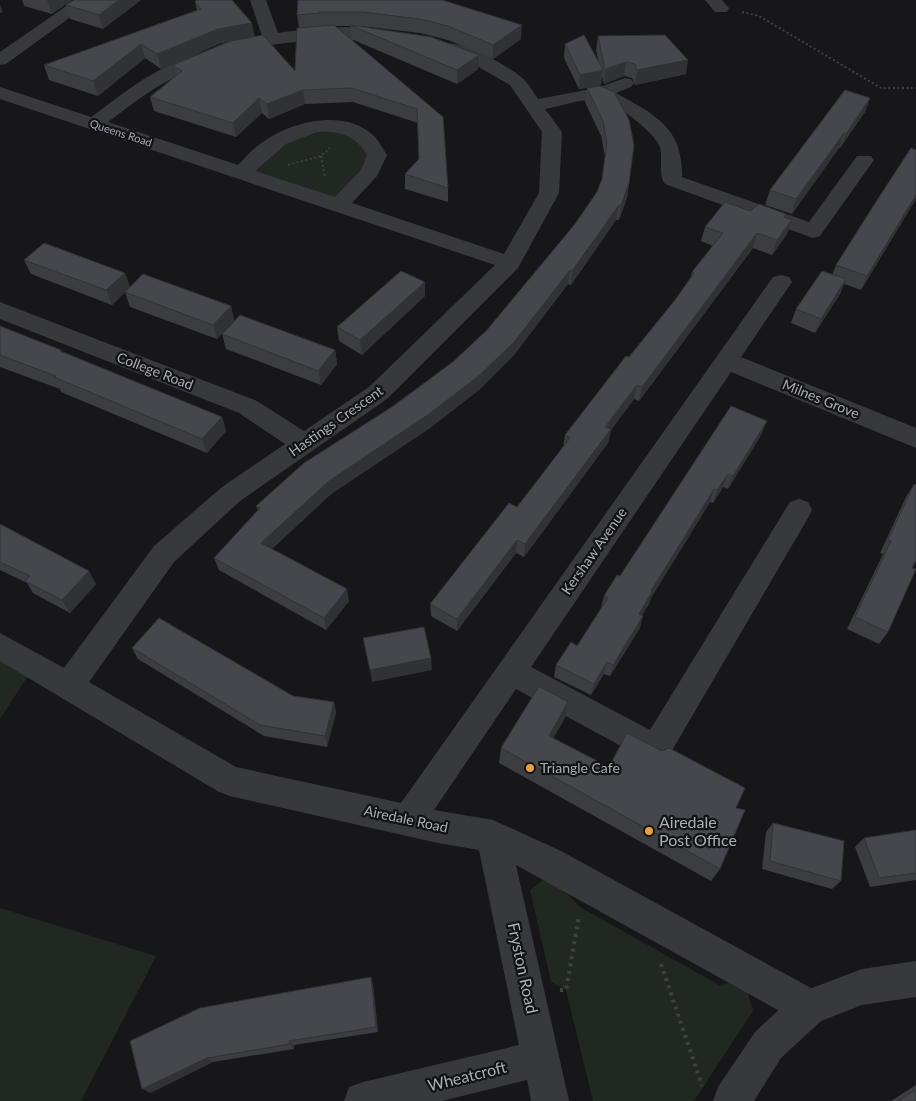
<svg xmlns="http://www.w3.org/2000/svg" width="916" height="1101" font-family="Lato,sans-serif">
  <style>
    .green { fill: #212821 }
    .lines { fill: none; stroke-linecap: round; stroke-linejoin: round }
    .path-far1 { stroke: #3e4044; stroke-width: 2; stroke-dasharray: 2 2.5; stroke-linecap: butt }
    .path { stroke: #3e4044; stroke-width: 4; stroke-dasharray: 3 4.5; stroke-linecap: butt }
    .minor { fill: #38393d; fill-rule: evenodd }
    .tertiary { fill: #38393d; fill-rule: evenodd }
    .wall { fill: #3c3d41 }
    .shaded-wall { fill: #313235 }
    .building { fill: #46474c; stroke: #313235 }
    .poi-dot { fill: #eca03b; stroke: #121214; stroke-width: 2 }
    .labels { text-anchor: middle; stroke-width: 4.5; stroke-linejoin: round; paint-order: stroke }
    .far-street-label { font-size: 11px; fill: #a9afb8; stroke: #121214 }
    .street-label { font-size: 14px; fill: #a9afb8; stroke: #121214 }
    .poi-label { font-size: 14px; fill: #a9afb8; stroke: #121214; text-anchor: start }
    .near-poi-label { font-size: 16px; fill: #a9afb8; stroke: #121214; text-anchor: start }
    .near-street-label { font-size: 16px; fill: #a9afb8; stroke: #121214 }
  </style>
  <rect width="100%" height="100%" fill="#171719"/>
  <!-- green -->
  <path class="green" d="M 343,128 L 377,155 L 338,206 L 241,173 L 293,132 Z
    M 0,646 L 35,665 L 0,719 Z
    M 549,875 L 580,907 L 719,985 L 744,980 L 753,1011 L 694,1101 L 593,1101 L 566,990 L 551,982 L 530,890 Z
    M 0,908 L 156,956 L 81,1101 L 0,1101 Z"/>
  <g class="lines">
    <!-- path-far1 -->
    <path class="path-far1" d="M 742,12 L 759,16 L 881,88 L 916,88
      M 321,156 L 325,177
      M 288,165 L 321,156 L 330,148"/>
    <!-- path -->
    <path class="path" d="M 661,964 L 702,1086
      M 560,990 L 566,990 L 579,916"/>
    <!-- minor -->
    <path class="minor" d="M 75,0 L 94,0 L 6,64 L 0,65 L 0,52 Z
      M 250,0 L 266,0 L 278,33 C 315,28 358,23 394,32 L 397,36 L 394,40 L 388,41 C 310,36 232,43 164,83 C 144,94 126,109 108,122 L 238,165 C 246,157 253,148 263,142 C 291,121 346,108 374,136 C 379,141 383,149 387,155 L 377,176 L 352,203 L 504,254 L 539,193 L 542,132 L 510,85 L 470,62 L 439,51 L 436,47 L 439,43 C 458,39 506,64 521,77 C 528,82 533,92 538,99 L 597,88 L 625,78 L 631,79 L 634,83 L 631,87 L 616,93 C 655,115 683,127 682,177 L 809,222 L 857,156 L 871,156 L 874,160 L 820,236 L 813,238 L 665,184 C 658,175 663,159 660,147 C 655,132 612,100 598,99 C 581,99 561,106 545,109 L 562,132 L 559,193 L 518,268 L 387,399 L 240,501 L 174,562 L 89,682 L 236,767 L 401,803 L 773,277 L 781,275 L 789,277 L 792,282 L 741,357 L 916,428 L 916,448 L 731,372 L 531,667 L 650,730 L 790,502 L 799,499 L 808,502 L 812,510 L 808,518 L 667,759 L 656,764 L 645,759 L 516,689 L 434,810 L 493,820 L 561,851 L 822,994 L 827,1007 L 822,1020 L 809,1025 L 796,1020 L 516,865 L 569,1101 L 531,1101 L 527,1080 L 442,1101 L 344,1101 L 349,1087 L 363,1082 L 519,1045 L 479,850 L 438,843 L 230,796 L 219,792 L 0,661 L 0,633 L 64,668 L 154,546 L 222,487 L 285,444 L 239,413 L 0,319 L 0,302 L 257,401 L 304,431 L 369,387 L 495,265 L 0,99 L 0,87 L 91,117 C 109,104 125,91 144,79 C 180,57 221,45 262,36 ZM 317,132 C 339,131 355,135 367,155 L 361,170 L 335,197 L 255,171 L 286,144 Z
      M 705,0 L 722,0 L 729,8 L 727,12 L 715,12 Z"/>
    <!-- tertiary -->
    <path class="tertiary" d="M 916,961 L 916,997 L 862,1005 L 821,1021 L 781,1058 L 754,1101 L 713,1101 L 718,1087 L 755,1032 L 796,994 L 862,969 Z"/>
  </g>
  <!-- wall -->
  <path class="wall" d="M 22,0 L 72,0 L 52,14 L 24,6 Z
    M 74,0 L 141,0 L 103,29 L 70,19 L 66,5 Z
    M 298,0 L 448,2 L 521,39 L 493,59 L 448,40 L 420,33 L 359,26 L 478,69 L 457,84 L 351,39 L 350,26 L 335,26 L 443,117 L 448,188 L 448,202 L 405,189 L 405,174 L 419,159 L 418,123 L 353,102 L 305,104 L 269,119 L 262,113 L 236,137 L 154,111 L 150,97 L 176,76 L 173,65 L 227,42 L 221,43 L 161,69 L 145,58 L 98,96 L 49,80 L 44,65 L 197,10 L 195,2 L 254,36 L 295,71 L 299,28 L 297,15 Z
    M 598,36 L 686,74 L 635,85 L 632,78 L 624,76 L 604,84 L 602,76 L 601,85 L 588,88 L 600,86 L 629,183 L 627,198 L 619,220 L 616,220 L 571,285 L 568,284 L 514,355 L 480,389 L 430,428 L 331,494 L 272,549 L 349,601 L 326,630 L 219,570 L 214,558 L 258,510 L 256,506 L 454,361 L 487,330 L 575,224 L 597,192 L 602,179 L 605,157 L 601,136 L 585,102 L 587,88 L 579,89 L 564,58 L 565,44 L 599,63 L 596,51 Z
    M 870,98 L 865,112 L 840,148 L 839,148 L 792,214 L 765,205 L 770,190 Z
    M 916,150 L 916,199 L 861,290 L 844,284 L 840,294 L 815,333 L 791,323 L 796,309 L 832,275 L 836,265 Z
    M 750,211 L 785,217 L 792,220 L 787,234 L 772,255 L 753,248 L 639,401 L 634,399 L 611,430 L 608,443 L 524,557 L 516,553 L 457,631 L 431,616 L 430,604 L 517,507 L 563,447 L 565,435 L 675,300 L 690,279 L 692,272 L 713,246 L 701,241 L 705,227 Z
    M 24,260 L 125,273 L 130,287 L 112,305 L 31,274 Z
    M 125,292 L 231,306 L 234,320 L 217,339 L 130,307 Z
    M 425,296 L 362,355 L 339,341 L 337,327 Z
    M 0,326 L 222,417 L 226,431 L 207,453 L 61,392 L 60,389 L 0,367 Z
    M 222,334 L 335,350 L 337,364 L 321,385 L 226,349 Z
    M 767,421 L 761,435 L 728,489 L 723,487 L 713,503 L 710,502 L 651,598 L 649,604 L 642,615 L 640,628 L 610,676 L 604,674 L 591,695 L 554,677 L 556,665 L 577,646 L 601,608 L 604,596 L 620,576 Z
    M 914,484 L 912,568 L 888,632 L 879,644 L 847,629 L 883,554 L 880,553 L 906,497 Z
    M 0,524 L 96,584 L 70,613 L 33,593 L 27,583 L 0,570 Z
    M 132,648 L 293,696 L 334,702 L 336,713 L 327,747 L 264,736 L 138,659 Z
    M 568,702 L 565,718 L 553,738 L 609,767 L 736,808 L 720,869 L 711,881 L 499,763 L 501,748 Z
    M 773,823 L 841,881 L 832,889 L 762,869 L 766,832 Z
    M 916,830 L 916,880 L 870,887 L 855,847 L 864,838 Z
    M 373,984 L 378,1032 L 294,1045 L 294,1049 L 213,1062 L 150,1093 L 130,1041 Z
    M 916,1085 L 916,1101 L 891,1101 Z"/>
  <!-- shaded-wall -->
  <path class="shaded-wall" d="M 47,0 L 72,0 L 52,14 Z
    M 119,0 L 141,0 L 103,29 L 99,15 Z
    M 0,5 L 3,12 L 0,13 Z
    M 252,23 L 255,37 L 221,43 L 161,69 L 157,54 L 218,29 Z
    M 522,25 L 521,39 L 493,59 L 493,45 Z
    M 141,44 L 145,58 L 98,96 L 93,81 Z
    M 479,55 L 478,69 L 457,84 L 457,70 Z
    M 688,60 L 686,74 L 635,85 L 637,70 Z
    M 626,62 L 624,76 L 604,84 L 605,69 Z
    M 603,70 L 601,85 L 579,89 L 580,75 Z
    M 303,90 L 305,104 L 269,119 L 267,104 Z
    M 259,98 L 262,113 L 236,137 L 233,123 Z
    M 870,98 L 865,112 L 840,148 L 846,134 Z
    M 844,133 L 839,148 L 792,214 L 796,199 Z
    M 629,183 L 627,198 L 619,220 L 621,205 Z
    M 916,195 L 916,199 L 861,290 L 867,276 Z
    M 619,205 L 616,220 L 571,285 L 572,271 Z
    M 792,220 L 787,234 L 772,255 L 777,240 Z
    M 757,233 L 753,248 L 639,401 L 642,387 Z
    M 570,270 L 568,284 L 514,355 L 480,389 L 430,428 L 331,494 L 265,555 L 261,543 L 329,481 Z
    M 125,273 L 130,287 L 112,305 L 106,290 Z
    M 846,279 L 840,294 L 815,333 L 821,319 Z
    M 425,282 L 425,296 L 362,355 L 360,340 Z
    M 231,306 L 234,320 L 217,339 L 213,325 Z
    M 335,350 L 337,364 L 321,385 L 318,371 Z
    M 637,385 L 634,399 L 611,430 L 608,443 L 524,557 L 525,544 L 605,427 Z
    M 222,417 L 226,431 L 207,453 L 202,439 Z
    M 767,421 L 761,435 L 728,489 L 733,476 Z
    M 728,474 L 723,487 L 713,503 L 717,490 Z
    M 714,489 L 710,502 L 651,598 L 649,604 L 635,626 L 639,614 L 651,591 Z
    M 517,540 L 516,553 L 457,631 L 457,619 Z
    M 89,571 L 96,584 L 70,613 L 62,600 Z
    M 347,589 L 349,601 L 326,630 L 324,618 Z
    M 643,616 L 640,628 L 610,676 L 613,665 Z
    M 431,658 L 432,670 L 372,682 L 370,670 Z
    M 607,662 L 604,674 L 591,695 L 594,684 Z
    M 334,702 L 336,713 L 327,747 L 325,736 Z
    M 568,702 L 565,718 L 546,751 L 549,736 Z
    M 371,977 L 373,984 L 378,1032 L 376,1027 Z
    M 289,1041 L 294,1045 L 294,1049 L 290,1044 Z
    M 207,1058 L 213,1062 L 150,1093 L 142,1089 Z"/>
  <!-- building -->
  <path class="building" d="M 74,0 L 119,0 L 99,15 L 66,5 Z
    M 196,0 L 232,0 L 252,23 L 218,29 L 157,54 L 141,44 L 93,81 L 44,65 L 201,9 L 195,2 Z
    M 298,0 L 442,0 L 522,25 L 493,45 L 448,26 L 420,19 L 362,12 L 319,12 L 320,13 L 297,15 Z
    M 334,25 L 443,117 L 448,188 L 405,174 L 419,159 L 417,109 L 352,88 L 303,90 L 267,104 L 259,98 L 233,123 L 150,97 L 182,71 L 173,65 L 231,41 L 263,35 L 295,71 L 297,28 Z
    M 350,25 L 431,37 L 479,55 L 457,70 Z
    M 584,35 L 603,70 L 580,75 L 565,44 Z
    M 665,35 L 688,60 L 637,70 L 635,64 L 626,62 L 605,69 L 598,36 Z
    M 600,86 L 614,92 L 629,120 L 634,145 L 629,183 L 621,205 L 619,205 L 572,271 L 570,270 L 515,341 L 480,375 L 429,414 L 329,481 L 261,543 L 347,589 L 324,618 L 214,558 L 260,508 L 256,506 L 304,463 L 395,405 L 454,361 L 487,330 L 575,224 L 597,192 L 602,179 L 607,143 L 603,121 L 587,88 Z
    M 845,90 L 870,98 L 846,134 L 844,133 L 796,199 L 770,190 Z
    M 911,148 L 916,150 L 916,195 L 867,276 L 836,265 L 872,208 Z
    M 725,202 L 750,211 L 759,204 L 786,214 L 784,217 L 792,220 L 777,240 L 757,233 L 642,387 L 637,385 L 605,427 L 611,429 L 525,544 L 517,540 L 457,619 L 430,604 L 509,503 L 517,507 L 570,438 L 565,435 L 626,356 L 629,357 L 675,300 L 694,273 L 692,272 L 723,233 L 705,227 Z
    M 44,243 L 125,273 L 106,290 L 24,260 Z
    M 401,271 L 425,282 L 360,340 L 337,327 Z
    M 822,271 L 846,279 L 821,319 L 796,309 Z
    M 143,274 L 231,306 L 213,325 L 125,292 Z
    M 240,315 L 335,350 L 318,371 L 222,334 Z
    M 0,326 L 61,350 L 60,351 L 222,417 L 202,439 L 54,377 L 56,376 L 0,355 Z
    M 731,406 L 767,421 L 733,476 L 728,474 L 717,490 L 714,489 L 651,591 L 652,592 L 639,614 L 643,616 L 613,665 L 607,662 L 594,684 L 556,665 L 571,642 L 577,646 L 608,598 L 604,596 L 617,575 L 620,576 Z
    M 914,484 L 916,485 L 916,560 L 912,568 L 916,569 L 888,632 L 855,617 L 891,541 L 888,540 Z
    M 0,524 L 89,571 L 62,600 L 25,581 L 30,576 L 0,562 Z
    M 159,618 L 293,696 L 334,702 L 325,736 L 260,725 L 132,648 Z
    M 424,627 L 431,658 L 370,670 L 363,638 Z
    M 539,686 L 568,702 L 549,736 L 609,767 L 627,733 L 662,751 L 669,748 L 745,788 L 736,808 L 745,810 L 720,869 L 501,748 Z
    M 773,823 L 844,841 L 841,881 L 770,861 Z
    M 916,830 L 916,873 L 879,878 L 864,838 Z
    M 371,977 L 376,1027 L 289,1041 L 290,1044 L 207,1058 L 142,1089 L 130,1041 L 200,1008 Z
    M 916,1090 L 916,1101 L 898,1101 Z"/>
  <!-- markers -->
  <g class="poi-dot">
    <circle cx="530" cy="768" r="5"/>
    <circle cx="649" cy="831" r="5"/>
  </g>
  <g class="labels">
    <!-- far-street labels -->
    <g class="far-street-label">
      <text transform="translate(121 133) rotate(18)" y="4">Queens Road</text>
    </g>
    <!-- street labels -->
    <g class="street-label">
      <text transform="translate(155 371) rotate(21)" y="5">College Road</text>
      <text transform="translate(821 399) rotate(22)" y="5">Milnes Grove</text>
      <text transform="translate(336 421) rotate(-35)" y="5">Hastings Crescent</text>
      <text transform="translate(594 551) rotate(-55)" y="5">Kershaw Avenue</text>
      <text transform="translate(406 819) rotate(12)" y="5">Airedale Road</text>
    </g>
    <!-- poi labels -->
    <g class="poi-label">
      <text x="540" y="773">Triangle Cafe</text>
    </g>
    <!-- near-poi labels -->
    <g class="near-poi-label">
      <text x="659" y="828">Airedale<tspan x="659" dy="18">Post Office</tspan></text>
    </g>
    <!-- near-street labels -->
    <g class="near-street-label">
      <text transform="translate(523 968) rotate(78)" y="6">Fryston Road</text>
      <text transform="translate(467 1076) rotate(-14)" y="6">Wheatcroft</text>
    </g>
  </g>
</svg>
